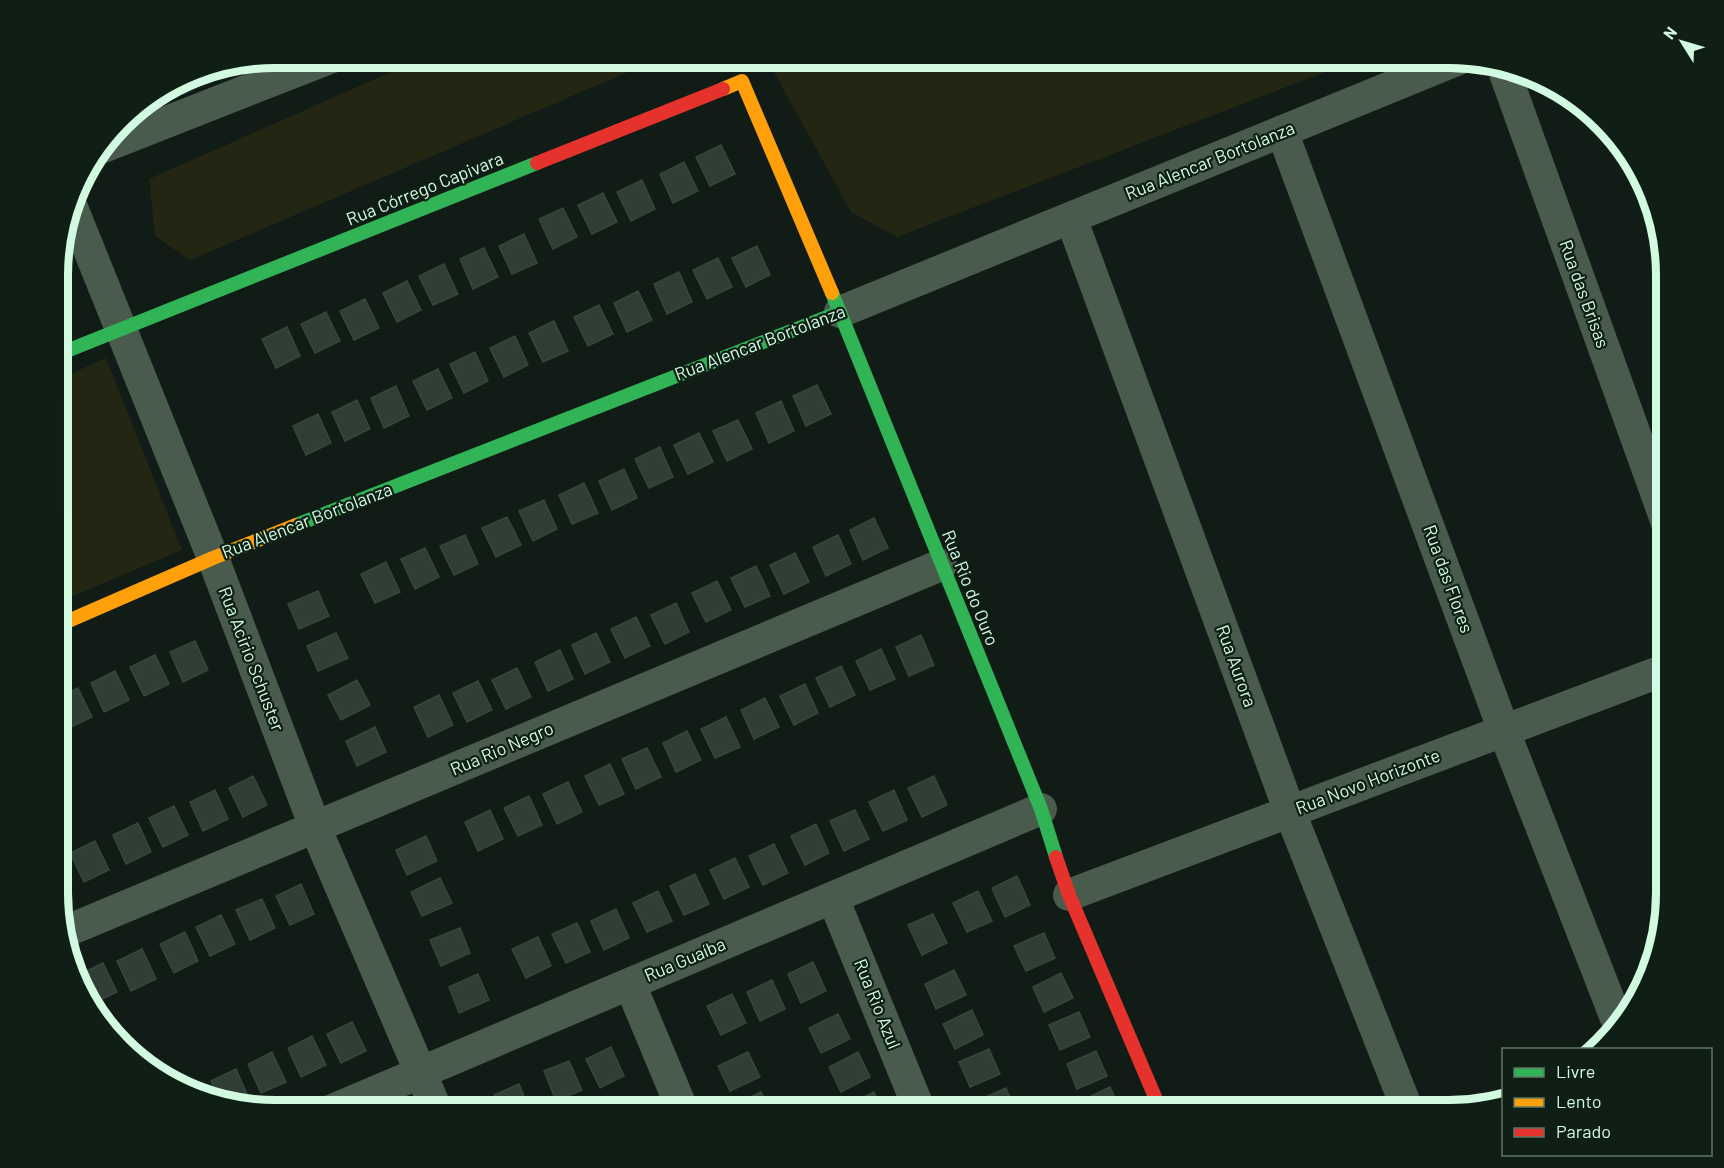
<svg xmlns="http://www.w3.org/2000/svg" width="1724" height="1168" font-family="Barlow,sans-serif">
  <style>
    .green { fill: #222613 }
    .building { fill: #303e36; stroke: #35463c; stroke-width: 1.5 }
    .lines { fill: none; stroke-linecap: round; stroke-linejoin: round }
    .street { stroke: #485b4d; stroke-width: 32 }
    .fast { stroke: #30b455; stroke-width: 14 }
    .slow { stroke: #ff9f0a; stroke-width: 14 }
    .jam { stroke: #e5322d; stroke-width: 14 }
    .labels { text-anchor: middle; stroke-width: 4.5; stroke-linejoin: round; paint-order: stroke }
    .street-label { font-size: 18px; fill: #d2fae0; stroke: #0f1f15 }
    .rim { fill: none; stroke: #d2fae0; stroke-width: 8 }
  </style>
  <rect width="100%" height="100%" fill="#121c16"/>
  <!-- green -->
  <path class="green" d="M 425,57 L 663,57 L 190,260 L 155,236 L 149,179 Z
    M 759,57 L 1364,57 L 897,237 L 851,212 L 769,63 Z
    M 106,358 L 182,550 L 59,602 L 59,379 Z"/>
  <!-- building -->
  <path class="building" d="M 721,145 L 735,174 L 710,186 L 696,157 Z
    M 684,162 L 698,191 L 673,203 L 660,174 Z
    M 642,180 L 655,209 L 631,221 L 617,192 Z
    M 603,193 L 617,222 L 592,234 L 578,205 Z
    M 563,208 L 577,237 L 553,249 L 539,219 Z
    M 524,234 L 537,263 L 512,274 L 499,246 Z
    M 757,246 L 770,275 L 746,287 L 732,258 Z
    M 484,248 L 498,277 L 473,289 L 460,259 Z
    M 718,258 L 732,287 L 707,299 L 693,270 Z
    M 444,264 L 458,294 L 433,305 L 419,276 Z
    M 679,272 L 692,302 L 667,314 L 654,284 Z
    M 407,281 L 421,310 L 397,322 L 383,293 Z
    M 638,291 L 652,320 L 627,332 L 614,303 Z
    M 365,299 L 379,328 L 354,340 L 340,311 Z
    M 599,305 L 613,334 L 588,346 L 574,317 Z
    M 326,312 L 340,341 L 315,353 L 301,324 Z
    M 554,321 L 568,351 L 543,362 L 529,333 Z
    M 287,327 L 300,356 L 276,368 L 262,339 Z
    M 515,336 L 528,365 L 504,377 L 490,348 Z
    M 475,352 L 488,381 L 464,393 L 450,364 Z
    M 438,369 L 452,398 L 427,410 L 413,381 Z
    M 817,385 L 831,414 L 806,426 L 793,396 Z
    M 396,386 L 409,416 L 384,428 L 371,398 Z
    M 357,400 L 370,429 L 345,441 L 332,412 Z
    M 781,401 L 794,431 L 769,443 L 756,413 Z
    M 318,414 L 331,443 L 306,455 L 293,426 Z
    M 738,420 L 752,449 L 727,461 L 713,431 Z
    M 699,433 L 713,462 L 688,474 L 674,445 Z
    M 660,447 L 673,477 L 649,488 L 635,459 Z
    M 624,469 L 637,498 L 612,510 L 599,481 Z
    M 584,483 L 598,513 L 572,524 L 559,495 Z
    M 544,500 L 557,529 L 533,541 L 519,511 Z
    M 507,517 L 521,545 L 496,557 L 482,528 Z
    M 874,518 L 888,548 L 863,560 L 850,530 Z
    M 465,535 L 478,564 L 454,575 L 440,546 Z
    M 838,535 L 851,564 L 826,576 L 813,547 Z
    M 425,548 L 439,577 L 415,589 L 401,559 Z
    M 795,553 L 809,582 L 784,594 L 770,565 Z
    M 386,562 L 400,592 L 375,603 L 361,574 Z
    M 756,566 L 770,596 L 745,607 L 731,578 Z
    M 717,581 L 731,610 L 706,622 L 692,593 Z
    M 318,591 L 329,616 L 299,629 L 288,604 Z
    M 676,603 L 689,632 L 665,644 L 651,615 Z
    M 636,617 L 650,646 L 625,658 L 611,629 Z
    M 336,633 L 348,658 L 318,671 L 307,646 Z
    M 596,633 L 610,662 L 585,674 L 572,645 Z
    M 921,635 L 934,665 L 909,676 L 896,647 Z
    M 195,641 L 208,670 L 183,682 L 170,652 Z
    M 881,649 L 895,679 L 870,690 L 856,661 Z
    M 560,650 L 573,679 L 548,691 L 535,662 Z
    M 155,655 L 169,684 L 144,696 L 130,667 Z
    M 841,666 L 855,695 L 830,707 L 816,678 Z
    M 517,668 L 531,697 L 506,709 L 492,680 Z
    M 115,671 L 129,700 L 104,712 L 91,683 Z
    M 357,680 L 370,705 L 341,720 L 328,695 Z
    M 478,681 L 492,710 L 467,722 L 453,693 Z
    M 805,684 L 818,713 L 794,725 L 780,696 Z
    M 78,688 L 92,717 L 67,729 L 59,711 L 59,697 Z
    M 439,695 L 453,725 L 428,737 L 414,707 Z
    M 765,698 L 779,727 L 754,739 L 741,710 Z
    M 726,717 L 740,747 L 715,758 L 701,729 Z
    M 375,727 L 386,752 L 357,766 L 346,741 Z
    M 687,731 L 701,760 L 676,772 L 663,743 Z
    M 647,748 L 661,777 L 636,789 L 622,759 Z
    M 610,764 L 624,794 L 599,805 L 585,776 Z
    M 253,776 L 267,805 L 243,817 L 229,788 Z
    M 934,776 L 947,805 L 922,817 L 908,788 Z
    M 568,782 L 582,812 L 557,824 L 543,794 Z
    M 215,790 L 228,819 L 203,831 L 190,802 Z
    M 894,790 L 907,820 L 883,831 L 869,802 Z
    M 529,796 L 542,825 L 518,836 L 504,808 Z
    M 174,806 L 188,835 L 163,847 L 149,818 Z
    M 490,810 L 503,839 L 478,851 L 465,822 Z
    M 855,810 L 869,839 L 844,851 L 830,821 Z
    M 138,823 L 151,852 L 126,864 L 113,835 Z
    M 816,824 L 829,853 L 805,865 L 791,836 Z
    M 426,836 L 437,861 L 407,875 L 396,850 Z
    M 95,841 L 109,870 L 84,882 L 70,853 Z
    M 774,844 L 788,873 L 763,885 L 749,856 Z
    M 735,858 L 749,887 L 724,899 L 710,870 Z
    M 59,860 L 70,884 L 59,889 Z
    M 695,874 L 709,904 L 684,915 L 670,886 Z
    M 1017,876 L 1030,905 L 1005,917 L 992,888 Z
    M 440,878 L 452,903 L 422,916 L 411,892 Z
    M 301,884 L 314,914 L 290,925 L 276,896 Z
    M 658,891 L 672,921 L 647,932 L 633,903 Z
    M 978,891 L 992,921 L 967,932 L 953,903 Z
    M 262,899 L 275,928 L 250,940 L 236,910 Z
    M 616,909 L 629,938 L 604,950 L 591,921 Z
    M 933,914 L 947,943 L 922,955 L 908,925 Z
    M 221,915 L 235,944 L 210,956 L 196,927 Z
    M 577,923 L 590,952 L 566,963 L 552,934 Z
    M 460,928 L 470,953 L 441,966 L 430,940 Z
    M 185,932 L 198,961 L 174,973 L 160,944 Z
    M 1044,933 L 1055,958 L 1026,971 L 1014,946 Z
    M 538,937 L 551,966 L 526,978 L 512,949 Z
    M 142,949 L 156,979 L 131,991 L 117,961 Z
    M 813,962 L 826,991 L 801,1003 L 788,974 Z
    M 103,963 L 117,992 L 92,1004 L 78,975 Z
    M 954,970 L 966,995 L 936,1009 L 925,984 Z
    M 1061,973 L 1073,998 L 1044,1012 L 1033,987 Z
    M 478,974 L 489,1000 L 459,1013 L 449,987 Z
    M 772,980 L 785,1009 L 760,1021 L 747,992 Z
    M 732,994 L 746,1023 L 721,1035 L 707,1006 Z
    M 972,1010 L 983,1035 L 955,1049 L 943,1024 Z
    M 1079,1012 L 1090,1037 L 1060,1050 L 1049,1025 Z
    M 838,1014 L 850,1039 L 821,1053 L 809,1028 Z
    M 352,1022 L 366,1051 L 341,1063 L 327,1034 Z
    M 312,1036 L 326,1065 L 301,1077 L 288,1048 Z
    M 611,1047 L 624,1076 L 600,1088 L 586,1059 Z
    M 989,1049 L 1000,1074 L 970,1087 L 959,1062 Z
    M 1096,1051 L 1107,1076 L 1077,1089 L 1067,1064 Z
    M 272,1052 L 286,1082 L 261,1093 L 248,1064 Z
    M 748,1052 L 760,1077 L 730,1091 L 718,1066 Z
    M 858,1052 L 870,1077 L 841,1092 L 829,1067 Z
    M 569,1061 L 582,1090 L 556,1101 L 544,1071 Z
    M 236,1069 L 249,1099 L 236,1105 L 221,1102 L 211,1081 Z
    M 519,1084 L 530,1111 L 500,1111 L 494,1095 Z
    M 1110,1087 L 1121,1111 L 1085,1111 L 1081,1101 Z
    M 1006,1088 L 1016,1111 L 981,1111 L 977,1101 Z
    M 761,1092 L 771,1111 L 735,1111 L 732,1106 Z
    M 874,1092 L 883,1111 L 847,1111 L 845,1106 Z
    M 635,1099 L 640,1111 L 610,1111 Z"/>
  <g class="lines">
    <!-- street -->
    <path class="street" d="M 1502,65 L 1667,523
      M 1282,131 L 1504,731 L 1619,1026
      M 103,147 L 332,57
      M 71,205 L 213,558 L 315,827 L 437,1111
      M 1071,218 L 1290,812 L 1408,1111
      M 840,312 L 1459,59
      M 1069,895 L 1667,669
      M 833,898 L 920,1111
      M 62,933 L 941,565
      M 630,984 L 683,1111
      M 330,1111 L 1041,809"/>
    <!-- fast -->
    <path class="fast" d="M 832,293 L 1041,809 L 1056,857
      M 59,354 L 537,163
      M 296,525 L 840,312"/>
    <!-- slow -->
    <path class="slow" d="M 723,89 L 742,81 L 832,293
      M 59,625 L 213,558 L 296,525"/>
    <!-- jam -->
    <path class="jam" d="M 537,163 L 723,89
      M 1056,857 L 1069,895 L 1161,1111"/>
  </g>
  <g class="labels">
    <!-- street labels -->
    <g class="street-label">
      <text transform="translate(1210 161) rotate(-22)" y="6">Rua Alencar Bortolanza</text>
      <text transform="translate(425 189) rotate(-22)" y="6">Rua Córrego Capivara</text>
      <text transform="translate(1584 294) rotate(70)" y="6">Rua das Brisas</text>
      <text transform="translate(760 343) rotate(-21)" y="6">Rua Alencar Bortolanza</text>
      <text transform="translate(307 521) rotate(-21)" y="6">Rua Alencar Bortolanza</text>
      <text transform="translate(1448 579) rotate(70)" y="6">Rua das Flores</text>
      <text transform="translate(970 588) rotate(68)" y="6">Rua Rio do Ouro</text>
      <text transform="translate(251 659) rotate(69)" y="6">Rua Acirio Schuster</text>
      <text transform="translate(1236 666) rotate(70)" y="6">Rua Aurora</text>
      <text transform="translate(502 749) rotate(-23)" y="6">Rua Rio Negro</text>
      <text transform="translate(1368 782) rotate(-21)" y="6">Rua Novo Horizonte</text>
      <text transform="translate(685 960) rotate(-23)" y="6">Rua Guaíba</text>
      <text transform="translate(877 1004) rotate(68)" y="6">Rua Rio Azul</text>
    </g>
  </g>
  <!-- crop -->
  <path d="M0 0H1724V1168H0ZM275 68H1449A207 207 0 0 1 1656 275V893A207 207 0 0 1 1449 1100H275A207 207 0 0 1 68 893V275A207 207 0 0 1 275 68Z" fill="#0f1f15" fill-rule="evenodd"/>
  <path class="rim" d="M275 68H1449A207 207 0 0 1 1656 275V893A207 207 0 0 1 1449 1100H275A207 207 0 0 1 68 893V275A207 207 0 0 1 275 68Z"/>
  <!-- legend -->
  <rect x="1502" y="1048" width="210" height="108" fill="#0f1f15" stroke="#5d7766" stroke-width="1.5"/>
  <rect x="1514" y="1068" width="30" height="9" fill="#30b455" stroke="#5d7766" stroke-width="1.5"/>
  <text x="1556" y="1078" font-size="18" fill="#d2fae0">Livre</text>
  <rect x="1514" y="1098" width="30" height="9" fill="#ff9f0a" stroke="#5d7766" stroke-width="1.5"/>
  <text x="1556" y="1108" font-size="18" fill="#d2fae0">Lento</text>
  <rect x="1514" y="1128" width="30" height="9" fill="#e5322d" stroke="#5d7766" stroke-width="1.5"/>
  <text x="1556" y="1138" font-size="18" fill="#d2fae0">Parado</text>
  <!-- north arrow -->
  <g transform="translate(1682 42) rotate(307)" stroke="#0f1f15" stroke-width="4.5" paint-order="stroke">
  <path d="M0-4.5L10 22L0 15L-10 22Z" fill="#d2fae0"/>
  <text y="-9" font-size="16" font-weight="bold" text-anchor="middle" fill="#d2fae0">N</text>
  </g>
</svg>
